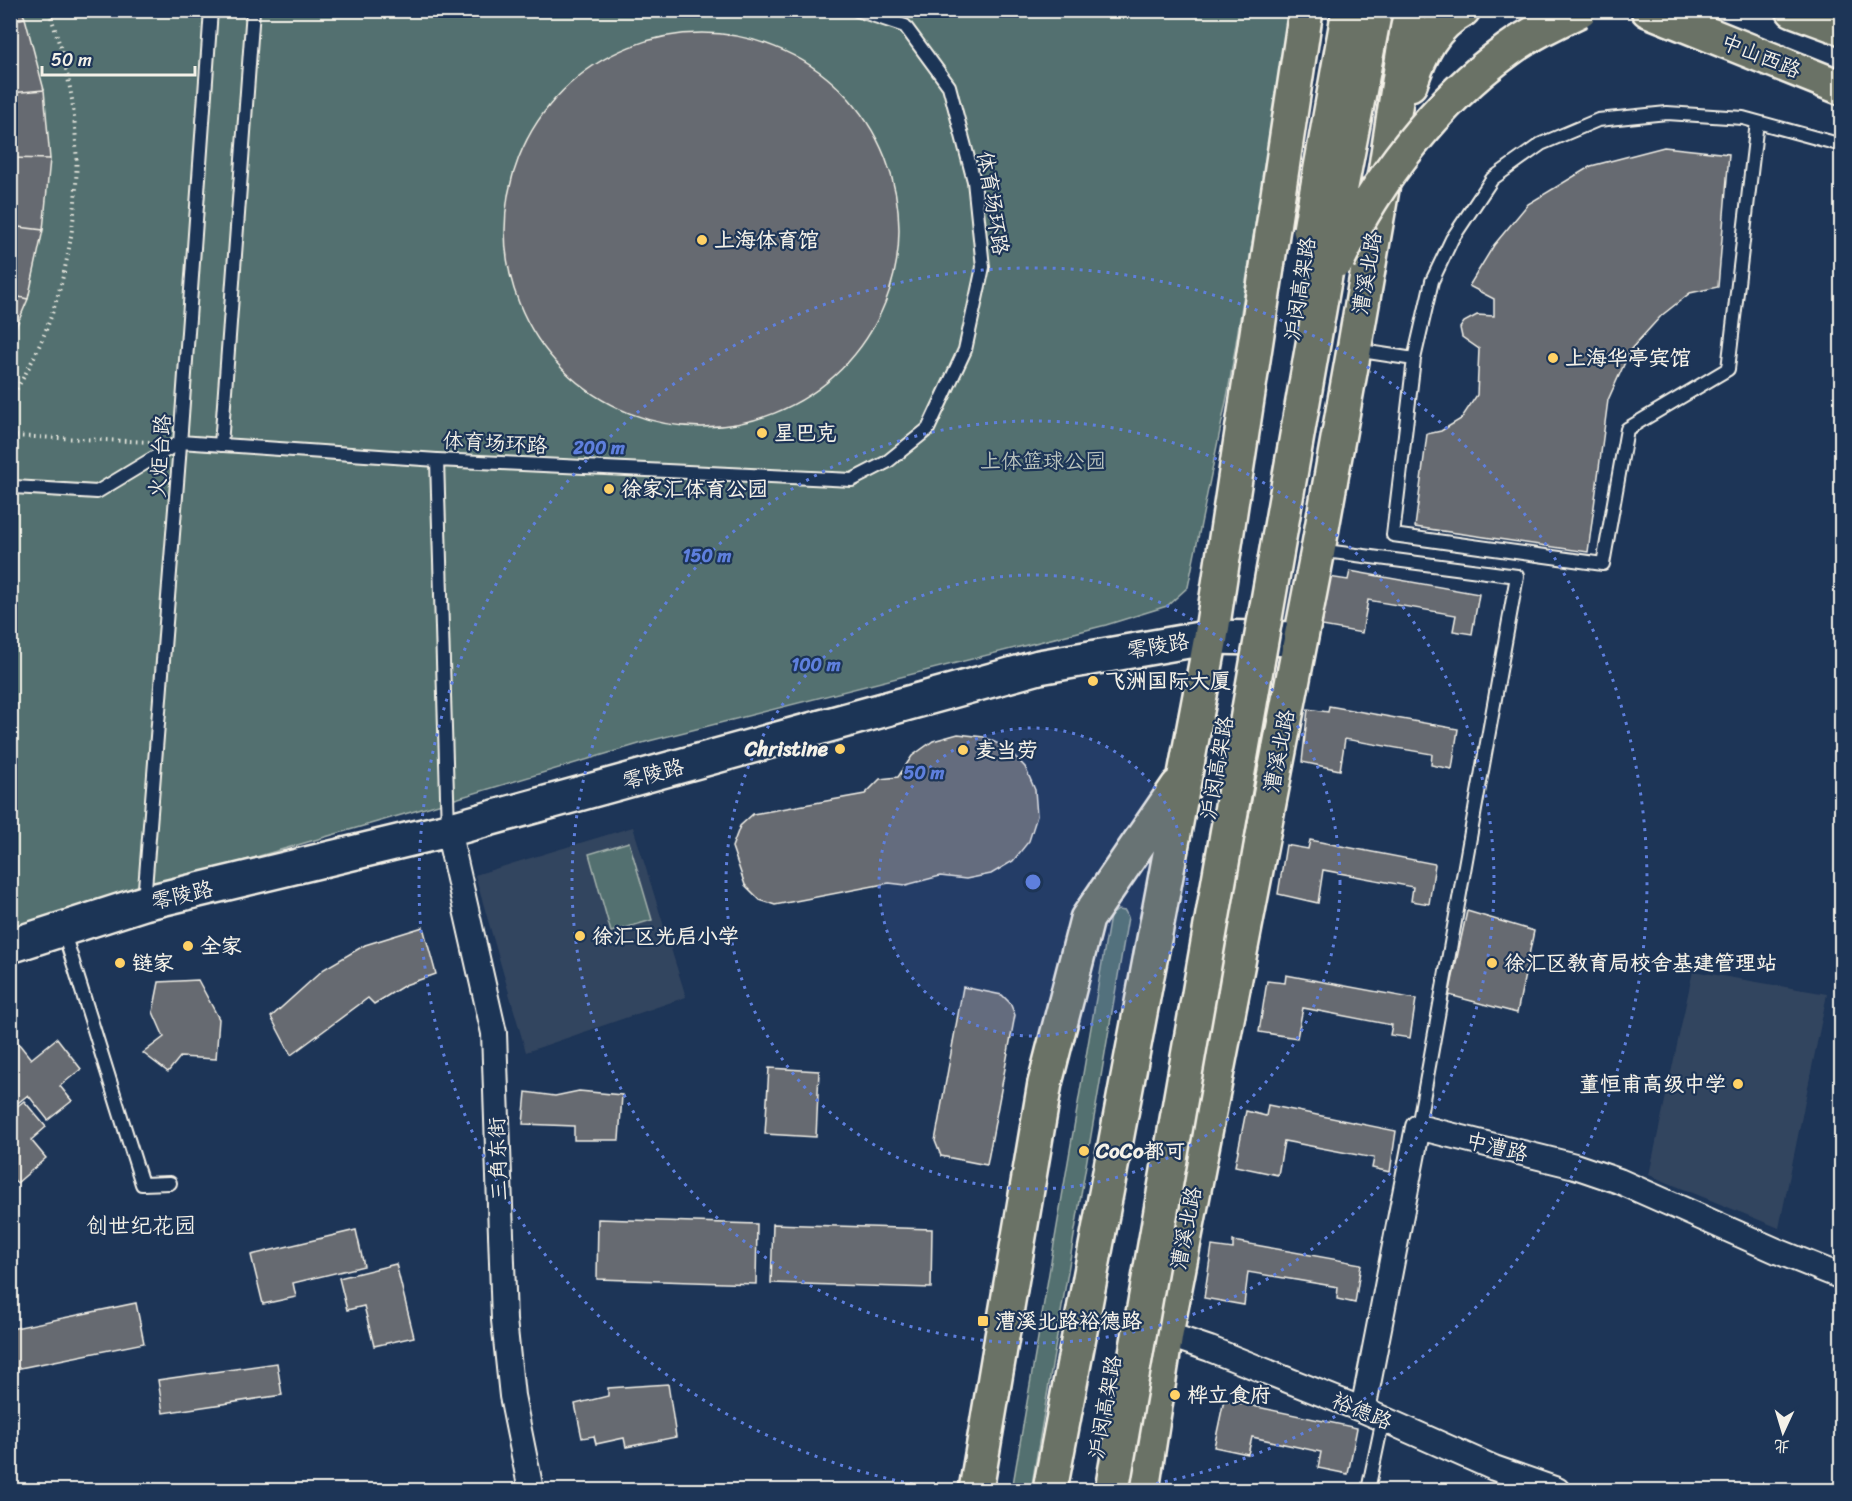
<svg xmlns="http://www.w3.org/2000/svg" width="1852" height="1501" font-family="Sriracha,'LXGW WenKai TC',sans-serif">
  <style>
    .built { fill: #33455f }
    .green { fill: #52706f; stroke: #a3b0ac; stroke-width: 1.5 }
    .building { fill: #666a71; stroke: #f4f1e8; stroke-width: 1.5 }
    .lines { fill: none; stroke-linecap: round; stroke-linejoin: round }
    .lane-casing { stroke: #f4f1e8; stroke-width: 16 }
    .street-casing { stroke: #f4f1e8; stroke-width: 28 }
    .secondary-casing { stroke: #f4f1e8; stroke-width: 38 }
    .primary-casing { stroke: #f4f1e8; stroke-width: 38 }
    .path { stroke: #f4f1e8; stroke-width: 4; stroke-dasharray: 1.5 4.5; stroke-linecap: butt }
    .lane { stroke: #1d3557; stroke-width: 12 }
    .street { stroke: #1d3557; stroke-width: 24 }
    .secondary { stroke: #1d3557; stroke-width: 33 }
    .primary { stroke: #6a7266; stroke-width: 33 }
    .highway-bridge-casing { stroke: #f4f1e8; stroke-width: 38; stroke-linecap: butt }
    .highway-bridge { stroke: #6a7266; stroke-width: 33 }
    .ring { fill: none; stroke: #5e7fdd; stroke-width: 3; stroke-dasharray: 3 6 }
    .poi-dot { fill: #ffd166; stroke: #1d3557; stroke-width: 2 }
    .labels { text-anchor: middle; stroke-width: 4.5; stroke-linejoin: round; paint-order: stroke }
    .street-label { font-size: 21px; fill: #f4f1e8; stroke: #1d3557 }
    .poi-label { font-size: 21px; font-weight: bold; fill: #f4f1e8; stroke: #1d3557; text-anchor: start }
    .park-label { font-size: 21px; fill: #bbc4be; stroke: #1d3557 }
    .neighbourhood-label { font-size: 22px; fill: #f4f1e8; stroke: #1d3557 }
    .centre { fill: #5e7fdd; stroke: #1d3557; stroke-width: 3 }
    .ring-label { font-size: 18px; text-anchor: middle; font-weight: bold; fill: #5e7fdd; stroke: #1d3557; stroke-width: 4.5; stroke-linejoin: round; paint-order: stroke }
  </style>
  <rect width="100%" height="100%" fill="#1d3557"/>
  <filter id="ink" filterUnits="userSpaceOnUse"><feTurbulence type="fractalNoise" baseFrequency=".0167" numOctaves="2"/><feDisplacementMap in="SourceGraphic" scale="12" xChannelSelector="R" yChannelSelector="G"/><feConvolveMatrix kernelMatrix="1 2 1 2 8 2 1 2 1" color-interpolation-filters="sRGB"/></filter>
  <g filter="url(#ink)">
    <!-- built -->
    <path class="built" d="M 633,827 L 686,997 L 526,1052 L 475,875 Z
      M 1693,971 L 1827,994 L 1779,1228 L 1649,1175 Z"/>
    <!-- green -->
    <path class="green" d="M 11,11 L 1290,11 L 1228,392 L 1188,587 L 1167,606 L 1106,625 L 649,741 L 415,811 L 11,928 Z
      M 629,842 L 652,920 L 611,932 L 589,854 Z
      M 1118,910 L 1125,911 L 1128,917 L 1031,1490 L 1012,1490 L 1110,916 Z"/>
    <!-- building -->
    <path class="building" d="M 10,10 L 21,10 L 25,18 L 44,90 L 50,159 L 43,230 L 28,299 L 10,341 Z
      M 10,10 L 21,10 L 25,18 L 10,21 Z
      M 25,18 L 44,90 L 10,93 L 10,21 Z
      M505 230a197 197 0 1 1 394 0a197 197 0 1 1-394 0Z
      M 44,90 L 50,159 L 10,158 L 10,93 Z
      M 1664,147 L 1729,154 L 1718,287 L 1690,293 L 1661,316 L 1631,349 L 1608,400 L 1588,552 L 1415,527 L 1427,434 L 1441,431 L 1461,419 L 1477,395 L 1479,349 L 1462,337 L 1460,328 L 1464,322 L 1477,315 L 1494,316 L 1494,299 L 1469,286 L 1494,245 L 1528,204 L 1591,166 Z
      M 10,158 L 50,159 L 43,230 L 10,226 Z
      M 10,226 L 43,230 L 28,299 L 10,295 Z
      M 10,295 L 28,299 L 10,341 Z
      M 1350,571 L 1479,594 L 1472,634 L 1453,631 L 1456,615 L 1368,600 L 1362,633 L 1322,626 L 1329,577 L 1348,580 Z
      M 1329,706 L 1458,729 L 1452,769 L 1431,765 L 1432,754 L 1345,739 L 1340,770 L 1302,762 L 1308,709 L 1328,712 Z
      M 958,734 L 984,737 L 1007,748 L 1025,767 L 1035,790 L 1037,816 L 1029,841 L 1013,861 L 991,874 L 966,879 L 940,876 L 906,885 L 889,883 L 775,905 L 760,900 L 745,885 L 732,847 L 740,826 L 753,814 L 865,794 L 880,779 L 898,777 L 912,756 L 933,741 Z
      M 1310,840 L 1435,864 L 1429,904 L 1411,901 L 1413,887 L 1323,870 L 1318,903 L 1278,894 L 1286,845 L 1308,849 Z
      M 1467,911 L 1534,931 L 1517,1013 L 1449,995 Z
      M 423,927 L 436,974 L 405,985 L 374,1004 L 368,998 L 291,1055 L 271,1017 L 324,969 L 365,945 Z
      M 1286,975 L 1416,999 L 1410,1038 L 1390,1035 L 1392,1025 L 1303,1008 L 1297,1038 L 1259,1032 L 1267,981 L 1285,983 Z
      M 198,980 L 219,1019 L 216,1059 L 180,1057 L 168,1072 L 143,1053 L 164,1037 L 153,1012 L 159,982 Z
      M 963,987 L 1002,995 L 1010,1003 L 1015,1015 L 987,1165 L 941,1156 L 935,1141 Z
      M 57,1038 L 81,1069 L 60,1086 L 72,1101 L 48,1120 L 28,1095 L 10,1109 L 10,1042 L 15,1039 L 31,1059 Z
      M 769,1068 L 819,1071 L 816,1137 L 765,1134 Z
      M 579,1091 L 622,1095 L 619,1140 L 574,1140 L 574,1126 L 523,1124 L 526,1092 L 555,1096 Z
      M 24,1101 L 46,1127 L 31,1140 L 46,1158 L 17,1183 L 10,1176 L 10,1112 Z
      M 1268,1105 L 1396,1131 L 1390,1172 L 1372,1168 L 1374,1158 L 1284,1141 L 1278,1175 L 1235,1166 L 1246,1111 L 1266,1116 Z
      M 598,1219 L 757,1224 L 756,1284 L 597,1279 Z
      M 773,1224 L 932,1229 L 931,1288 L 771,1283 Z
      M 356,1230 L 364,1266 L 293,1283 L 296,1297 L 263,1304 L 251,1255 Z
      M 1233,1241 L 1361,1264 L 1355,1303 L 1337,1299 L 1338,1287 L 1248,1272 L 1244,1305 L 1204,1298 L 1212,1246 L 1233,1249 Z
      M 396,1264 L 414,1337 L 374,1346 L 364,1306 L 347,1310 L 339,1278 Z
      M 136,1303 L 144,1343 L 10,1370 L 10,1329 Z
      M 277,1363 L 282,1395 L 163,1413 L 158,1380 Z
      M 668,1384 L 676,1437 L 626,1447 L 624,1438 L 596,1444 L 594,1436 L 582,1438 L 575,1404 L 608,1396 L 608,1388 Z
      M 1224,1400 L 1357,1428 L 1348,1474 L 1318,1468 L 1321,1452 L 1252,1437 L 1248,1454 L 1214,1447 Z"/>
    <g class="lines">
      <defs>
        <path id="lane" d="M 1355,350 L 1414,359 L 1432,281 L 1452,239 L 1492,179 L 1541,144 L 1598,120 L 1667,113 L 1743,118 L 1842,145
          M 1414,359 L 1393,535 L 1603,564 L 1627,429 L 1728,369 L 1757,122
          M 221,445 L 253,10
          M 437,460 L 448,829
          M 10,490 L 14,487 L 97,492 L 180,442 L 437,460 L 852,480 L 887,462 L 928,429 L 965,350 L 983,267 L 974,181 L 949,86 L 905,26 L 857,10
          M 1318,550 L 1517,576 L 1418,1127
          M 144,901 L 179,458 L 211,10
          M 63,930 L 142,1184 L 170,1183
          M 1368,1490 L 1383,1419"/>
        <path id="street" d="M 448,830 L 494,1033 L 504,1320 L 512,1396 L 531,1490
          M 1166,1334 L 1210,1349 L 1363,1410 L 1494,1468 L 1557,1490
          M 1363,1410 L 1418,1127 L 1575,1166 L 1619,1181 L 1777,1251 L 1842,1277"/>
        <path id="secondary" d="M 10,946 L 144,903 L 448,830 L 1039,667 L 1211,637 L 1300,639"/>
        <path id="primary" d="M 1648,10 L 1842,88
          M 1793,10 L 1842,28
          M 1410,84 C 1421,53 1433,26 1463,10
          M 976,1490 L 1045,1083 L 1087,919 L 1178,786
          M 1050,1490 L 1211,637 L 1306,10
          M 1142,1490 L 1166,1334 L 1318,550 L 1354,350 L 1386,166 L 1410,10"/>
      </defs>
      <!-- lane casing -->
      <use href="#lane" class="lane-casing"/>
      <!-- street casing -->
      <use href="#street" class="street-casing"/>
      <!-- secondary casing -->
      <use href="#secondary" class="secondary-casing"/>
      <!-- primary casing -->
      <use href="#primary" class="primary-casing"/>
      <!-- path -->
      <path class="path" d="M 10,399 C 64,319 84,211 74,117 C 71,81 60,45 49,10
        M 10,436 L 151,442"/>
      <!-- lane -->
      <use href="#lane" class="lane"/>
      <!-- street -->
      <use href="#street" class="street"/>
      <!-- secondary -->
      <use href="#secondary" class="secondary"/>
      <!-- primary -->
      <use href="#primary" class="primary"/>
      <defs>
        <path id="highway-bridge" d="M 1310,230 L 1349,10
          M 1338,260 C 1375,182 1437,101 1508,50 C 1530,34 1555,22 1580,10
          M 1112,1490 L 1336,213 L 1375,10"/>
      </defs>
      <!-- highway-bridge casing -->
      <use href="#highway-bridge" class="highway-bridge-casing"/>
      <!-- highway-bridge -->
      <use href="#highway-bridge" class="highway-bridge"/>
    </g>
  </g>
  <!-- distance rings -->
  <circle cx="1033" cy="882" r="154" fill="#5e7fdd" fill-opacity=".12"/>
  <g class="ring">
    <circle cx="1033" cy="882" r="154"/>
    <circle cx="1033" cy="882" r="307"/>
    <circle cx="1033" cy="882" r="461"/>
    <path d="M948 1490A614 614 0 1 1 1118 1490"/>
  </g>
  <!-- markers -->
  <g class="poi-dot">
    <circle cx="702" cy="240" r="6"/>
    <circle cx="1553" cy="358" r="6"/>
    <circle cx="762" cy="433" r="6"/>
    <circle cx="609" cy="489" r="6"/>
    <circle cx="1093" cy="681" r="6"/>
    <circle cx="840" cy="749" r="6"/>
    <circle cx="963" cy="750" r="6"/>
    <circle cx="580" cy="936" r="6"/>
    <circle cx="188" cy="946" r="6"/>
    <circle cx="120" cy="963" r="6"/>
    <circle cx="1492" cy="963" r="6"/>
    <circle cx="1738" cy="1084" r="6"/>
    <circle cx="1084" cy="1151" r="6"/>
    <rect x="977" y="1315" width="12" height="12" rx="3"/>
    <circle cx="1175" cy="1395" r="6"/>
  </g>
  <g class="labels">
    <!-- street labels -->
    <g class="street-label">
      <text transform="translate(1761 56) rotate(22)" y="7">中山西路</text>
      <text transform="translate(993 203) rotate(81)" y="7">体育场环路</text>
      <text transform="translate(1367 273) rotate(-80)" y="7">漕溪北路</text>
      <text transform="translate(1300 289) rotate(-81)" y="7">沪闵高架路</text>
      <text transform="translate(495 443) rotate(3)" y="7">体育场环路</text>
      <text transform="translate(160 456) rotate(-86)" y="7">火炬台路</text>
      <text transform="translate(1158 646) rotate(-10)" y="7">零陵路</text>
      <text transform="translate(1279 751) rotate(-79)" y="7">漕溪北路</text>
      <text transform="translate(1217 768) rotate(-80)" y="7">沪闵高架路</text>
      <text transform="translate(653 774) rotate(-15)" y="7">零陵路</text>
      <text transform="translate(182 895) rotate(-13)" y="7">零陵路</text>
      <text transform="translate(1497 1147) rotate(14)" y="7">中漕路</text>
      <text transform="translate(498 1159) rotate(-92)" y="7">三角东街</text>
      <text transform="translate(1186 1228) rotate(-79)" y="7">漕溪北路</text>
      <text transform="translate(1105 1407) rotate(-80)" y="7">沪闵高架路</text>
      <text transform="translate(1362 1411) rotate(23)" y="7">裕德路</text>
    </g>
    <!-- poi labels -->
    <g class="poi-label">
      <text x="714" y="247">上海体育馆</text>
      <text x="1565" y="365">上海华亭宾馆</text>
      <text x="774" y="440">星巴克</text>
      <text x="621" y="496">徐家汇体育公园</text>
      <text x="1105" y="688">飞洲国际大厦</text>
      <text x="828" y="756" text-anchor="end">Christine</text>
      <text x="975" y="757">麦当劳</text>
      <text x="592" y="943">徐汇区光启小学</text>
      <text x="200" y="953">全家</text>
      <text x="132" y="970">链家</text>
      <text x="1504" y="970">徐汇区教育局校舍基建管理站</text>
      <text x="1726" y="1091" text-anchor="end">董恒甫高级中学</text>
      <text x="1096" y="1158">CoCo都可</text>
      <text x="995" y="1328">漕溪北路裕德路</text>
      <text x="1187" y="1402">桦立食府</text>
    </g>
    <!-- park labels -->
    <g class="park-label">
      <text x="1043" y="468">上体篮球公园</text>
    </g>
    <!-- neighbourhood labels -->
    <g class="neighbourhood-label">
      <text x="141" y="1233">创世纪花园</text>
    </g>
  </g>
  <circle cx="1033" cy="882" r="9" class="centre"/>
  <g class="ring-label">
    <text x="599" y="454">200 m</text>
    <text x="707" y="562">150 m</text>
    <text x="816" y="671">100 m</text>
    <text x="924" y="779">50 m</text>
  </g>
  <!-- margin -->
  <rect width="1852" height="1501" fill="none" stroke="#1d3557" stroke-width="36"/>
  <rect x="18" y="18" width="1816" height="1465" fill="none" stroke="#f4f1e8" stroke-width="2" filter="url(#ink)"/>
  <!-- north arrow -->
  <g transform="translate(1783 1432) rotate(184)" stroke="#1d3557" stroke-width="4.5" paint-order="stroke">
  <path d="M0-4.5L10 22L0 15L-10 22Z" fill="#f4f1e8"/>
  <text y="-9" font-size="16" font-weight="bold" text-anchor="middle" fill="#f4f1e8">北</text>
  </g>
  <!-- scale -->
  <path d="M42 66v9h153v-9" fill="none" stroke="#f4f1e8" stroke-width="3"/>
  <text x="51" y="66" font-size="18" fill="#f4f1e8" stroke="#1d3557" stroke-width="4.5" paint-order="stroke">50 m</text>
</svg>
